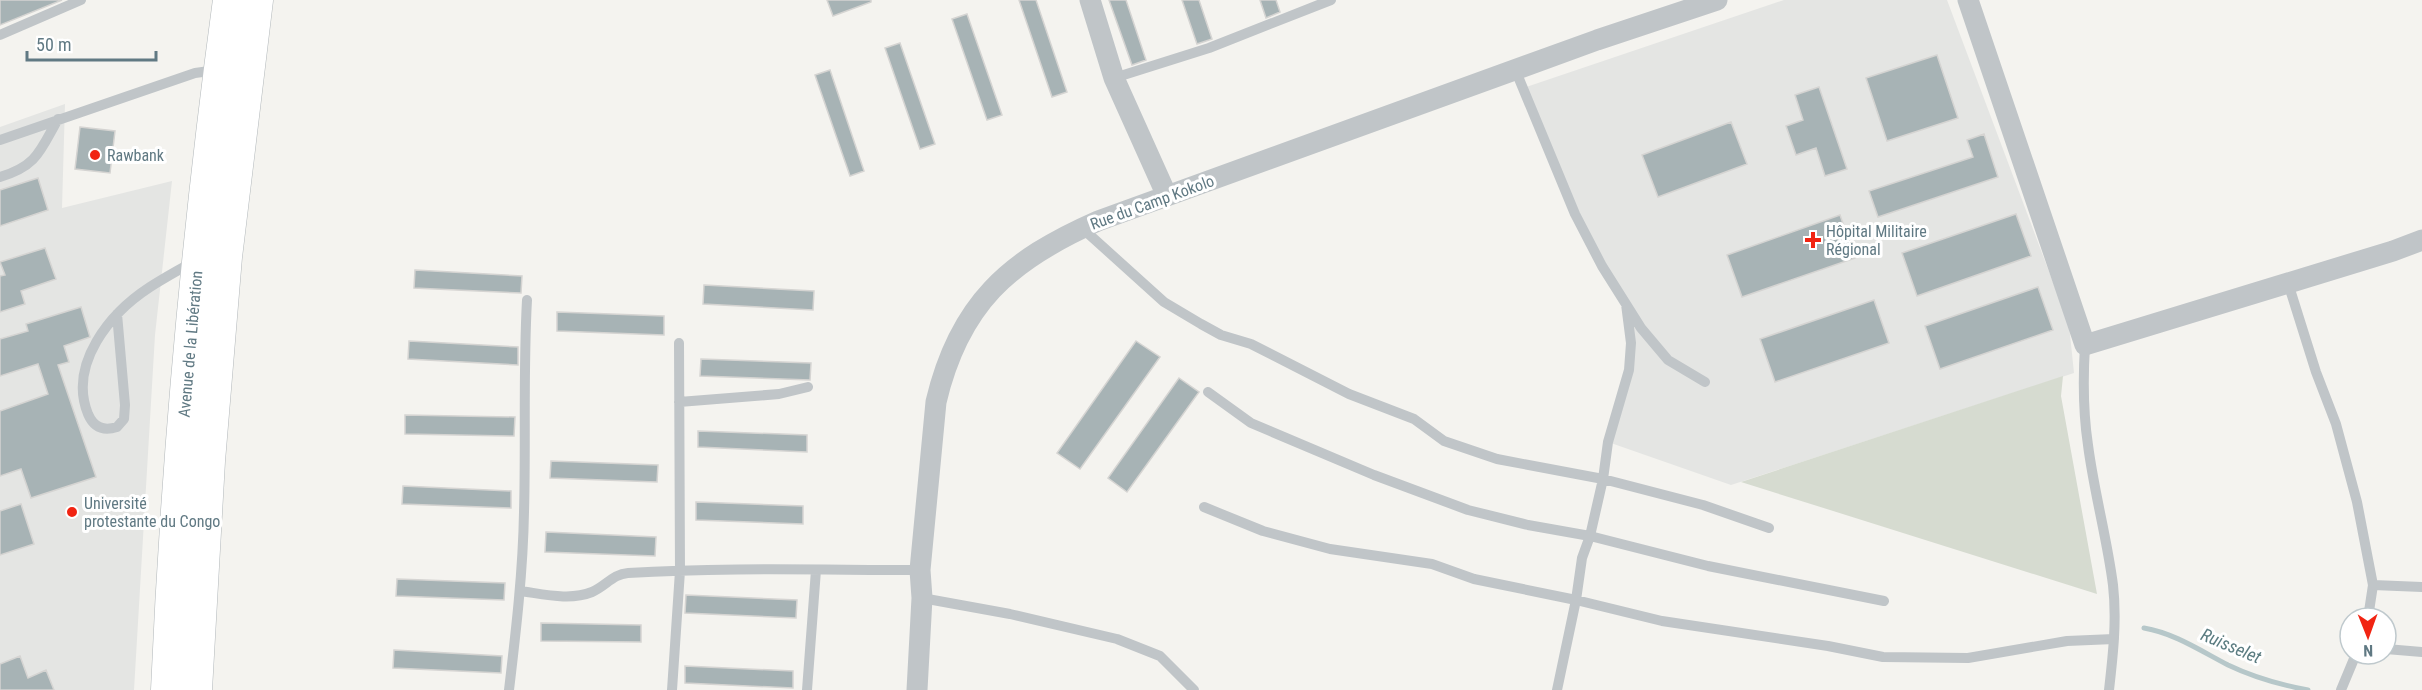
<svg xmlns="http://www.w3.org/2000/svg" width="2422" height="690" font-family="'Roboto Condensed',sans-serif">
  <style>
    .built { fill: #e4e5e3 }
    .green { fill: #d6dbd0 }
    .lines { fill: none; stroke-linecap: round; stroke-linejoin: round }
    .stream { stroke: #b6c7c9; stroke-width: 5 }
    .building { fill: #a7b3b5; stroke: #d5d4d2; stroke-width: 1.5 }
    .primary-casing { stroke: #b1b7ba; stroke-width: 33 }
    .lane { stroke: #c0c5c8; stroke-width: 10 }
    .street { stroke: #c0c5c8; stroke-width: 21 }
    .primary { stroke: #fff; stroke-width: 32 }
    .poi-dot { fill: #f12412; stroke: #fff; stroke-width: 2 }
    .labels { text-anchor: middle; stroke-width: 6; stroke-linejoin: round; paint-order: stroke }
    .poi-label { font-size: 16px; fill: #607983; stroke: #fff; text-anchor: start }
    .street-label { font-size: 16px; fill: #607983; stroke: #fff }
    .water-label { font-size: 18px; font-style: italic; fill: #5b7c81; stroke: #fff }
  </style>
  <rect width="100%" height="100%" fill="#f4f3ef"/>
  <!-- built -->
  <path class="built" d="M 1784,0 L 1947,0 L 2069,325 L 2074,373 L 1731,485 L 1608,442 L 1629,370 L 1626,304 L 1602,266 L 1523,88 Z
    M 65,104 L 62,208 L 172,181 L 155,335 L 134,690 L 0,690 L 0,127 Z"/>
  <!-- green -->
  <path class="green" d="M 2063,376 L 2061,396 L 2097,594 L 1741,482 Z"/>
  <g class="lines">
    <!-- stream -->
    <path class="stream" d="M 2144,628 C 2174,633 2201,651 2228,665 C 2253,677 2281,685 2308,690"/>
  </g>
  <!-- building -->
  <path class="building" d="M 0,0 L 62,0 L 0,25 Z
    M 827,0 L 871,0 L 871,2 L 833,16 Z
    M 1019,0 L 1036,0 L 1067,92 L 1052,97 Z
    M 1109,0 L 1126,0 L 1146,60 L 1132,65 Z
    M 1182,0 L 1199,0 L 1212,39 L 1197,44 Z
    M 1260,0 L 1276,0 L 1280,12 L 1266,18 Z
    M 967,14 L 1002,115 L 987,120 L 952,19 Z
    M 900,43 L 935,144 L 920,149 L 885,48 Z
    M 1937,55 L 1958,118 L 1887,141 L 1866,78 Z
    M 830,70 L 864,171 L 850,176 L 815,75 Z
    M 1819,87 L 1847,169 L 1825,176 L 1816,148 L 1796,155 L 1786,126 L 1803,120 L 1795,95 Z
    M 1731,122 L 1747,164 L 1658,197 L 1642,155 Z
    M 80,127 L 115,131 L 110,173 L 75,169 Z
    M 1984,134 L 1998,177 L 1878,217 L 1869,191 L 1973,157 L 1967,140 Z
    M 38,178 L 48,210 L 0,226 L 0,190 Z
    M 2016,214 L 2031,256 L 1917,296 L 1902,253 Z
    M 1840,215 L 1855,258 L 1742,297 L 1727,255 Z
    M 45,248 L 56,279 L 21,291 L 25,304 L 0,312 L 0,276 L 5,275 L 0,262 Z
    M 415,270 L 522,276 L 521,293 L 414,288 Z
    M 704,285 L 814,291 L 813,310 L 703,304 Z
    M 2038,287 L 2053,330 L 1940,369 L 1925,326 Z
    M 1874,300 L 1889,343 L 1775,382 L 1760,339 Z
    M 81,307 L 90,337 L 64,346 L 69,362 L 58,365 L 96,477 L 31,498 L 21,469 L 0,476 L 0,411 L 48,394 L 38,364 L 0,376 L 0,339 L 28,331 L 26,324 Z
    M 557,312 L 664,316 L 664,335 L 557,331 Z
    M 409,341 L 518,347 L 518,365 L 408,359 Z
    M 1136,341 L 1160,357 L 1080,469 L 1057,453 Z
    M 701,359 L 811,363 L 810,380 L 700,376 Z
    M 1179,378 L 1199,392 L 1127,492 L 1108,478 Z
    M 405,415 L 515,417 L 514,436 L 405,434 Z
    M 698,431 L 807,435 L 807,452 L 698,447 Z
    M 551,461 L 658,465 L 657,482 L 550,478 Z
    M 403,486 L 511,491 L 511,508 L 402,504 Z
    M 696,502 L 803,506 L 803,524 L 696,520 Z
    M 21,504 L 34,544 L 0,555 L 0,511 Z
    M 546,532 L 656,537 L 655,556 L 545,552 Z
    M 397,579 L 505,583 L 504,600 L 396,596 Z
    M 686,595 L 797,600 L 796,618 L 685,613 Z
    M 541,623 L 641,625 L 641,642 L 541,641 Z
    M 394,650 L 502,656 L 501,673 L 393,668 Z
    M 20,656 L 28,678 L 46,670 L 54,690 L 0,690 L 0,664 Z
    M 685,666 L 793,671 L 793,688 L 685,683 Z"/>
  <g class="lines">
    <defs>
      <path id="primary" d="M 167,690 C 177,459 198,229 229,0
        M 196,690 L 209,461 L 226,257 L 257,0"/>
    </defs>
    <!-- primary casing -->
    <use href="#primary" class="primary-casing"/>
    <!-- lane -->
    <path class="lane" d="M 0,35 L 81,0
      M 1515,69 L 1575,214 L 1602,266 L 1641,328 L 1668,360 L 1705,382
      M 1114,78 L 1209,48 L 1331,0
      M 0,140 L 195,73 L 217,70
      M 0,177 C 37,166 40,151 58,119
      M 1082,228 L 1164,302 L 1201,324 L 1221,335 L 1251,344 L 1349,394 L 1414,419 L 1444,441 L 1497,459 L 1603,479 L 1703,505 L 1769,528
      M 2288,283 L 2316,372 L 2336,424 L 2357,502 L 2373,585 L 2368,618
      M 117,314 L 125,405 L 124,419 L 117,427 C 104,431 94,428 88,414 C 68,364 110,313 150,287 C 164,278 179,270 194,261
      M 2085,345 C 2083,378 2083,412 2088,445 C 2094,492 2107,538 2113,585 C 2117,620 2113,655 2109,690
      M 1208,392 L 1251,423 L 1270,431 L 1374,475 L 1468,510 L 1528,525 L 1590,536 L 1708,566 L 1884,601
      M 679,402 L 779,394 L 808,387
      M 1204,507 L 1263,531 L 1330,549 L 1432,564 L 1474,579 L 1576,600 L 1662,621 L 1828,646 L 1883,657 L 1968,658 L 2067,641 L 2114,639
      M 2373,585 L 2422,587
      M 520,591 C 543,594 570,601 592,592 C 606,586 613,574 628,573 C 725,567 823,570 920,570
      M 922,598 L 1010,614 L 1117,639 L 1160,656 L 1194,690
      M 2386,649 L 2422,652
      M 509,690 C 516,631 523,571 524,512 C 526,441 523,371 527,300
      M 672,690 L 680,571 L 679,343
      M 807,690 L 816,570
      M 1557,690 L 1576,600 L 1582,558 L 1590,536 L 1603,479 L 1608,442 L 1629,370 L 1631,343 L 1626,304
      M 2341,690 L 2356,654"/>
    <!-- street -->
    <path class="street" d="M 1090,0 L 1114,78 L 1167,196
      M 1968,0 L 2085,345 L 2393,251 L 2422,240
      M 917,690 L 922,598 L 920,570 L 936,402 C 959,304 1009,260 1098,221 L 1597,40 L 1717,0"/>
    <!-- primary -->
    <use href="#primary" class="primary"/>
  </g>
  <!-- markers -->
  <g class="poi-dot">
    <circle cx="95" cy="155" r="6"/>
    <path d="M1810 231h6v6h6v6h-6v6h-6v-6h-6v-6h6z"/>
    <circle cx="72" cy="512" r="6"/>
  </g>
  <g class="labels">
    <!-- poi labels -->
    <g class="poi-label">
      <text x="107" y="161">Rawbank</text>
      <text x="1826" y="237">Hôpital Militaire<tspan x="1826" dy="18">Régional</tspan></text>
      <text x="84" y="509">Université<tspan x="84" dy="18">protestante du Congo</tspan></text>
    </g>
    <!-- street labels -->
    <g class="street-label">
      <text transform="translate(1152 202) rotate(-20)" y="6">Rue du Camp Kokolo</text>
      <text transform="translate(190 344) rotate(-85)" y="6">Avenue de la Libération</text>
    </g>
    <!-- water labels -->
    <g class="water-label">
      <text transform="translate(2231 646) rotate(23)" y="6">Ruisselet</text>
    </g>
  </g>
  <!-- north arrow -->
  <g transform="translate(2368 636) rotate(179)"><circle r="28" fill="#ffffff" stroke="#bfc9cd" stroke-width="1.5"/>
  <path d="M0-4.5L10 22L0 15L-10 22Z" fill="#f12412"/>
  <text y="-9" font-size="16" font-weight="bold" text-anchor="middle" fill="#607983">N</text>
  </g>
  <!-- scale -->
  <path d="M27 51v9h129v-9" fill="none" stroke="#607983" stroke-width="3"/>
  <text x="36" y="51" font-size="18" fill="#607983" stroke="#ffffff" stroke-width="4.5" paint-order="stroke">50 m</text>
</svg>
